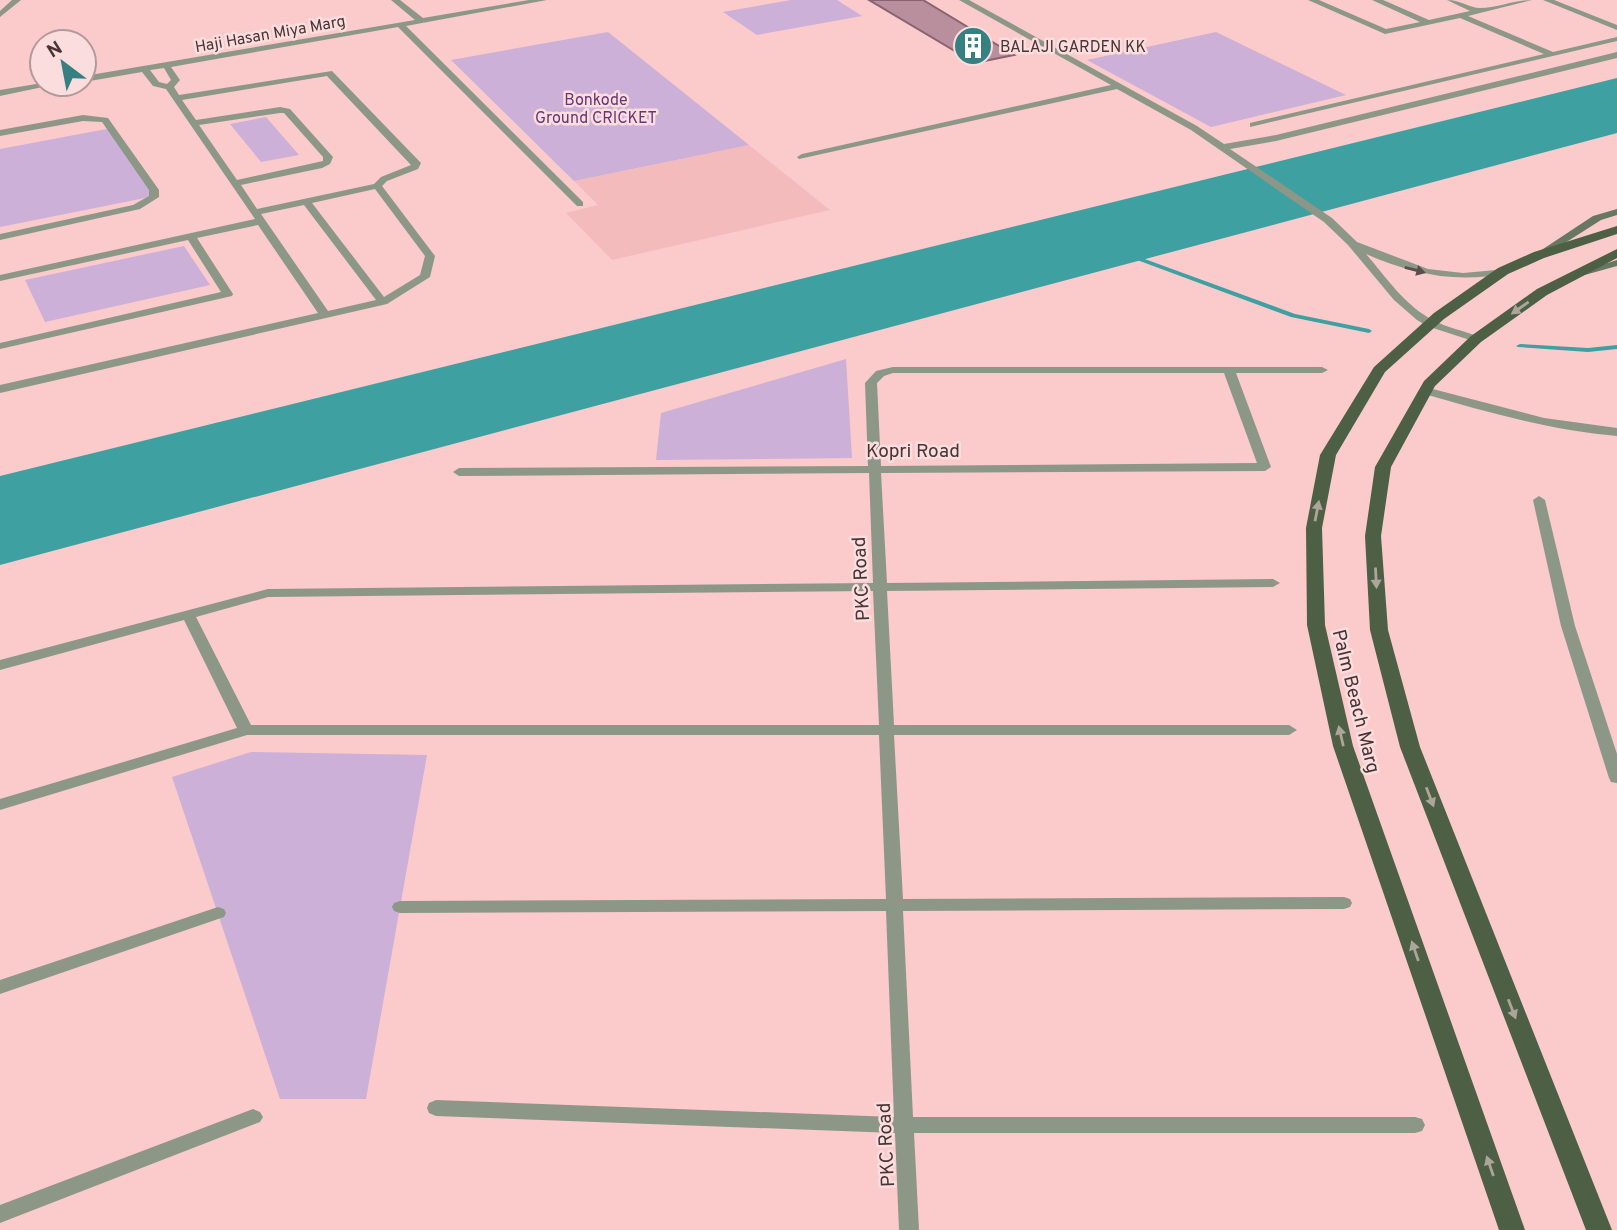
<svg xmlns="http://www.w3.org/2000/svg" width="1617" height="1230" font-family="Overpass,sans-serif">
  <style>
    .built { fill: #f4bbbd }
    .green { fill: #ccb0d7 }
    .water { fill: #3fa0a1 }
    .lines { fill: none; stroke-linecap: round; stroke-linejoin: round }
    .stream { fill: #3fa0a1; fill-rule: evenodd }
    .building { fill: #ba8f9d; stroke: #8a6270; stroke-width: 2 }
    .minor { fill: #8c9788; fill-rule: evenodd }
    .secondary { fill: #677761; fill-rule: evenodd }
    .primary { fill: #4d6046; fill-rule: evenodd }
    .oneway { fill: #594e4a }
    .oneway2 { fill: #ada59a }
    .labels { text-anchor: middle; stroke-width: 5; stroke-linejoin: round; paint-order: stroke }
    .far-street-label { font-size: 16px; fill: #483535; stroke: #fbddde }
    .far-poi-label { font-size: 16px; fill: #483535; stroke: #fbddde; text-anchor: start }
    .far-park-label { font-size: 16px; fill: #673578; stroke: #fbddde }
    .street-label { font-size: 19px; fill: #483535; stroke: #fbddde }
  </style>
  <rect width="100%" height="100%" fill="#fbcacb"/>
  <!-- built -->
  <path class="built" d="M 749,145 L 830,210 L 612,260 L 566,213 L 598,205 L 574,181 Z"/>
  <!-- green -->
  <path class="green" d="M 791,0 L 837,0 L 862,16 L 757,35 L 723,12 Z
    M 608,32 L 749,145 L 574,181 L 451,60 Z
    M 1216,32 L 1346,95 L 1211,127 L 1087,60 Z
    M 266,117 L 299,155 L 261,162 L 230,124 Z
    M 112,128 L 155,196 L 0,227 L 0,149 Z
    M 184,246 L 210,285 L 45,322 L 25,280 Z
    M 846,359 L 852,458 L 656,460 L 661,413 Z
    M 251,752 L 427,755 L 366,1099 L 280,1099 L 172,777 Z"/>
  <!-- water -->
  <path class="water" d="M 1617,78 L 1617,133 L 0,565 L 0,476 Z"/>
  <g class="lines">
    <!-- stream -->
    <path class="stream" d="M 1131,254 L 1295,314 L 1369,329 L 1372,331 L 1369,333 L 1291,317 L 1129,257 L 1128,256 Z
      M 1520,344 L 1588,348 L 1617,345 L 1617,349 L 1588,352 L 1518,347 L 1516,346 Z"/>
  </g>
  <!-- building -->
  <path class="building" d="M 869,0 L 923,0 L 1014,55 L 975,63 Z"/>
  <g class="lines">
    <!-- minor -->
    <path class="minor" d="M 12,0 L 21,0 L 0,17 L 0,11 Z
      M 391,0 L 400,0 L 423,18 L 529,0 L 547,0 L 406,26 L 583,202 L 583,206 L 577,206 L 398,27 L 171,67 L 180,80 L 174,87 L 179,95 L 332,71 L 421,163 L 418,169 L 387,181 L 382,186 L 435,256 L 430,277 L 387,304 L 0,393 L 0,385 L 318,313 L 258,225 L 197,238 L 233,294 L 232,296 L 0,349 L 0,343 L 221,292 L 188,240 L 0,281 L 0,275 L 255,219 L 166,89 L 153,86 L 142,72 L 84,82 L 84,76 L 415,20 ZM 164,68 L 171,80 L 167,84 L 159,82 L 150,70 ZM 327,76 L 411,165 L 381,177 L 374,184 L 257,209 L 241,185 L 322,168 L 330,164 L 333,157 L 290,109 L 280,107 L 196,120 L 182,100 ZM 280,113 L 284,113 L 323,157 L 323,161 L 237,180 L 199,125 ZM 375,189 L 425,256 L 420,275 L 384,297 L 312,203 ZM 304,205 L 376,300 L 328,311 L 261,214 Z
      M 959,0 L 969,0 L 1197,126 L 1224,144 L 1276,135 L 1617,52 L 1617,58 L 1276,141 L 1230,149 L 1332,218 L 1357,242 L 1428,269 L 1463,273 L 1507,269 L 1507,273 C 1457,284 1412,274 1366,254 C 1386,277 1405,306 1433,320 C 1447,328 1465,331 1480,337 L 1480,341 L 1476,342 L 1427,326 L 1417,320 L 1394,300 L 1348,245 L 1324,222 L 1191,130 L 1117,89 L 799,159 L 797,157 L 802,154 L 1111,85 Z
      M 1308,0 L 1319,0 L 1386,29 L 1420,22 L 1372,0 L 1383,0 L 1429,20 L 1470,11 L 1447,0 C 1460,0 1470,8 1480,8 C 1497,8 1514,0 1532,0 L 1468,16 L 1553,52 L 1617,37 L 1617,41 L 1250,127 L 1250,123 L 1544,54 L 1460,18 L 1385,34 Z
      M 1543,0 L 1554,0 L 1617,25 L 1617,30 Z
      M 42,83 L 57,84 L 0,96 L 0,90 Z
      M 83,115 L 108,118 L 159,190 L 159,197 L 140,209 L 0,240 L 0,234 L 133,205 L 149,196 L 149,190 L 102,122 L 83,121 L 0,136 L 0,130 Z
      M 893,367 L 1322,367 L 1328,370 L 1322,373 L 1236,373 L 1271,467 L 1265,471 L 881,473 L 887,583 L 1273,579 L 1280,583 L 1273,587 L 887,591 L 894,725 L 1289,725 L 1297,730 L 1289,735 L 894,735 L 903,899 L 1344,897 L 1350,899 L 1352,903 L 1350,907 L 1344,909 L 903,911 L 913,1117 L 1415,1117 L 1422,1119 L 1425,1125 L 1422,1131 L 1415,1133 L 914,1133 L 919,1230 L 899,1230 L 895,1133 L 436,1116 L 429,1113 L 427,1108 L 429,1103 L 436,1100 L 894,1117 L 886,911 L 400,913 L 394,911 L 392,907 L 394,903 L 400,901 L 886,899 L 879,735 L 247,735 L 0,810 L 0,799 L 237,728 L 184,620 L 0,670 L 0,660 L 268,589 L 873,583 L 869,473 L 459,476 L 453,472 L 459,468 L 868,466 L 865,383 L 876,371 ZM 893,373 L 1224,373 L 1257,463 L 881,466 L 877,383 L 884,376 ZM 873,591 L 879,725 L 251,725 L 196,617 L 268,597 Z
      M 1425,387 L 1544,418 L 1617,428 L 1617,436 C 1550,430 1486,412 1421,393 L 1419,391 Z
      M 1539,496 L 1545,500 L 1575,626 L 1617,754 L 1617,783 L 1611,782 L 1609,778 L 1561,626 L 1533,500 Z
      M 218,907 L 224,909 L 226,913 L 224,917 L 0,994 L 0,980 Z
      M 253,1109 L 260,1112 L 263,1117 L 260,1122 L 0,1223 L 0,1205 Z"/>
    <!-- secondary -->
    <path class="secondary" d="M 1617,209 L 1617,215 L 1601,220 L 1543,257 L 1539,258 L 1534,255 L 1593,216 Z
      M 1617,260 L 1617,266 L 1581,276 L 1576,273 Z"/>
    <!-- primary -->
    <path class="primary" d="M 1617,226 L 1617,234 L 1544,258 L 1508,274 L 1444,319 L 1385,372 L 1336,455 L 1322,528 L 1325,625 L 1353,746 L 1525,1230 L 1499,1230 L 1333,746 L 1307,625 L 1306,528 L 1320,455 L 1374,367 L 1434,313 L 1498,268 L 1534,252 Z
      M 1617,249 L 1617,258 L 1547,295 L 1481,342 L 1435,386 L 1391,467 L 1381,536 L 1388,630 L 1420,747 L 1612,1230 L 1586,1230 L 1400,747 L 1370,630 L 1365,536 L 1375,467 L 1424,381 L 1471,336 L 1537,289 Z"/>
  </g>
  <!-- one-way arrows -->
  <defs><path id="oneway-solid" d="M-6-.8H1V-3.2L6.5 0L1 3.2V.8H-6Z" transform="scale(1.75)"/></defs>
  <use class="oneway" href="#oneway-solid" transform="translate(1415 270) rotate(15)"/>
  <g class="oneway2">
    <use href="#oneway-solid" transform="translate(1520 308) rotate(145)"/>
    <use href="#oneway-solid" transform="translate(1317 511) rotate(-79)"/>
    <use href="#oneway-solid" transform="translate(1376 578) rotate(87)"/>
    <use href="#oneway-solid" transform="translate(1341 736) rotate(-103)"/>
    <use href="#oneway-solid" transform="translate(1430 797) rotate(69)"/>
    <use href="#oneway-solid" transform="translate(1415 951) rotate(-109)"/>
    <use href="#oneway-solid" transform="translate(1512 1009) rotate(69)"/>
    <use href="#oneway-solid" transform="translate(1490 1166) rotate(-109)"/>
  </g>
  <!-- icons -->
  <defs>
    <symbol id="building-disc" viewBox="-11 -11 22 22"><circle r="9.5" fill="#378081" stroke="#fbddde"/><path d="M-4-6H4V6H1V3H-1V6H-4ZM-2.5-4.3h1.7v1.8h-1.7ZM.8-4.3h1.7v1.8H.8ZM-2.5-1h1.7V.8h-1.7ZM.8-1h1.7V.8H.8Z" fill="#fff"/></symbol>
  </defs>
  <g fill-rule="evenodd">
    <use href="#building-disc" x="951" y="24" width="44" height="44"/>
  </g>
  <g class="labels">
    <!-- far-street labels -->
    <g class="far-street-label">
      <text transform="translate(270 33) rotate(-10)" y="6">Haji Hasan Miya Marg</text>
    </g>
    <!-- far-poi labels -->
    <g class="far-poi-label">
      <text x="1000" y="52">BALAJI GARDEN KK</text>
    </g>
    <!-- far-park labels -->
    <g class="far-park-label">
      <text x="596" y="105">Bonkode<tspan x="596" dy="18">Ground CRICKET</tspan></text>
    </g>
    <!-- street labels -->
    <g class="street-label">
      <text x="913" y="457">Kopri Road</text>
      <text transform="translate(860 579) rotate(-93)" y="7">PKC Road</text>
      <text transform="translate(1357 701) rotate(76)" y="7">Palm Beach Marg</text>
      <text transform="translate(885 1145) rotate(-93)" y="7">PKC Road</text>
    </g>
  </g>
  <!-- north arrow -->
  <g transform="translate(63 63) rotate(328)"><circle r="33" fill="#fbddde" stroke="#b39a9a" stroke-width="2"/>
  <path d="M0-5L12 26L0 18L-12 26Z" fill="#378081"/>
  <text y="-10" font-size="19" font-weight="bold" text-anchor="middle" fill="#483535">N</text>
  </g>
</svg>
